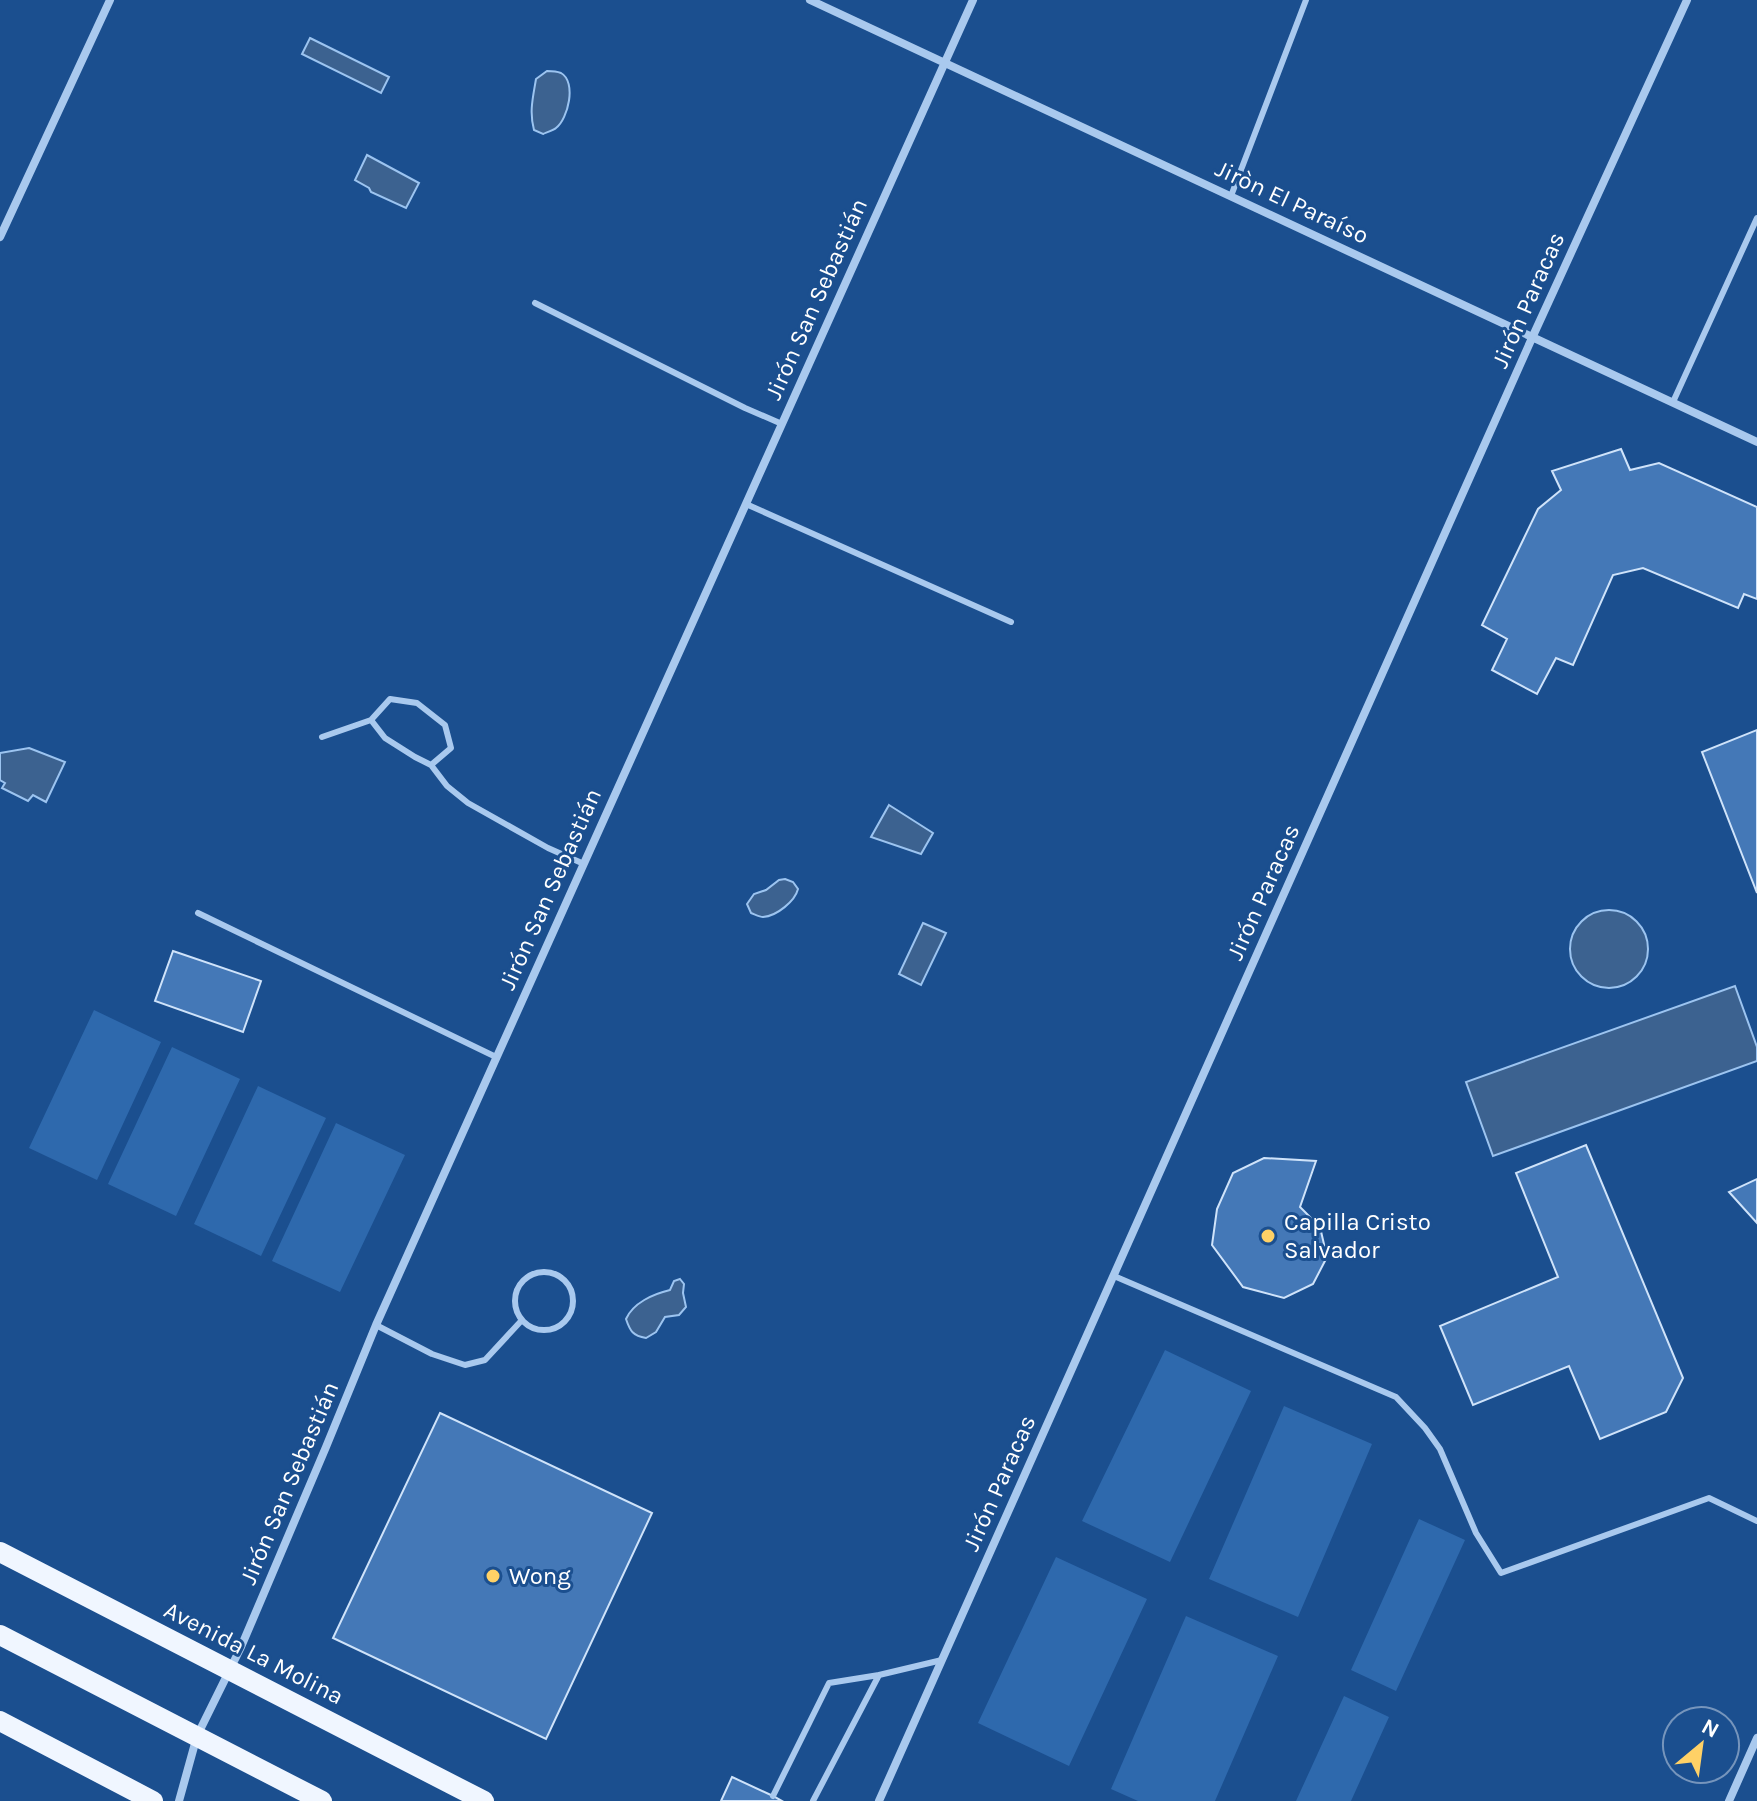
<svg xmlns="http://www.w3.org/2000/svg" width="1757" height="1801" font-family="Karla,sans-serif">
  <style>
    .grass { fill: #2e69ad }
    .water { fill: #3c6290; stroke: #9cc4f0; stroke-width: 2 }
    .building { fill: #4478b7; stroke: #cfe3fa; stroke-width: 2 }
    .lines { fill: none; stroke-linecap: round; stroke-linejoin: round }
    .service { stroke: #a9c9ee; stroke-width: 6 }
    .minor { stroke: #a9c9ee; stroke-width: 8 }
    .primary { stroke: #f0f6ff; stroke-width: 20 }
    .poi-dot { fill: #ffd166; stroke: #1b4f8f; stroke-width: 3 }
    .labels { text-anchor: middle; stroke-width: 6; stroke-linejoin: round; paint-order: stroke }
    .street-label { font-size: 24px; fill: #fff; stroke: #1b4f8f }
    .poi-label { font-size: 24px; fill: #fff; stroke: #1b4f8f; text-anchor: start }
  </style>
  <rect width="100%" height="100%" fill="#1b4f8f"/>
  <!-- grass -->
  <path class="grass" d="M 94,1010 L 161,1042 L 97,1180 L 29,1148 Z
    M 172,1047 L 240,1079 L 176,1216 L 108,1184 Z
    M 258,1086 L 326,1118 L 261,1256 L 194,1224 Z
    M 336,1123 L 405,1155 L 340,1292 L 272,1261 Z
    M 1165,1350 L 1251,1391 L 1170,1562 L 1082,1521 Z
    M 1284,1406 L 1372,1444 L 1298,1617 L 1209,1579 Z
    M 1419,1519 L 1465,1540 L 1396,1691 L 1351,1670 Z
    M 1056,1557 L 1147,1599 L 1069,1766 L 978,1723 Z
    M 1186,1616 L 1278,1656 L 1215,1801 L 1138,1801 L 1111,1789 Z
    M 1344,1696 L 1389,1717 L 1351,1801 L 1296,1801 Z"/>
  <!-- water -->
  <path class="water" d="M 310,38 L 389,77 L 381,93 L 302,54 Z
    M 547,71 C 552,71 556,71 561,73 C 577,82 568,119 556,128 C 554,130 545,133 543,134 L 534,130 C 529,112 533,97 536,79 Z
    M 367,155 L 419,183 L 406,208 L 371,192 L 369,188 L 355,180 Z
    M 29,748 L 65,762 L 46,802 L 33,795 L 28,801 L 2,788 L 5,783 L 0,780 L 0,753 Z
    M 889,805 L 933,833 L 921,854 L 871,837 Z
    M 785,879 L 793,882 L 798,889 C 795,901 777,916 763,917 C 760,917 754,914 751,913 L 747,904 L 754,894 L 766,890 L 779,880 Z
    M1570 949a39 39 0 1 1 78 0a39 39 0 1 1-78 0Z
    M 923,923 L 946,933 L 921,985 L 899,974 Z
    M 1735,986 L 1757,1047 L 1757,1061 L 1493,1156 L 1466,1082 Z
    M 680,1279 L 684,1284 L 683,1293 L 686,1307 L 679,1315 L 665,1317 L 656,1332 L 646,1338 C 633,1336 630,1331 626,1319 C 633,1303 653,1294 670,1290 L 674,1281 Z"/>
  <!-- building -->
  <path class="building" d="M 1621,449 L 1630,470 L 1659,463 L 1757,507 L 1757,599 L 1744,594 L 1738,608 L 1643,568 L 1613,575 L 1573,665 L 1556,658 L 1537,694 L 1492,670 L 1507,639 L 1482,625 L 1538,509 L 1561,490 L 1552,471 Z
    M 1757,730 L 1757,893 L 1702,752 Z
    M 173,951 L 261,981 L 243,1032 L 155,1001 Z
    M 1586,1145 L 1683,1378 L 1666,1412 L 1600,1439 L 1569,1366 L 1473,1405 L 1440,1326 L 1558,1277 L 1516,1173 Z
    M 1264,1158 L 1316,1161 L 1300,1207 L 1320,1227 L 1327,1257 L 1313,1284 L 1284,1298 L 1243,1287 L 1212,1245 L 1217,1209 L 1233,1173 Z
    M 1757,1179 L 1757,1223 L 1729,1192 Z
    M 440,1413 L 652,1513 L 546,1739 L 333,1638 Z
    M 732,1777 L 773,1796 L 782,1801 L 721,1801 Z"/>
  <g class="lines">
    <!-- service -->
    <path class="service" d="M 1231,196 L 1306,0
      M 535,303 L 745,408 L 782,424
      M 1673,402 L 1757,218
      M 746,504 L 1011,622
      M 322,737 L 371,720 L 390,699 L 417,703 L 445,725 L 451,748 L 431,765 L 415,757 L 385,738 L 371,720
      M 431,765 L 447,786 L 468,803 L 548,848 L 584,864
      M 198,913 L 496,1057
      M515 1301a29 29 0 1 1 58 0a29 29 0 1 1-58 0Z
      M 1114,1276 L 1396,1397 L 1425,1428 L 1440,1449 L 1476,1533 L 1501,1573 L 1709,1498 L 1757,1521
      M 376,1325 L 432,1354 L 465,1365 L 485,1360 L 522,1320
      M 773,1796 L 829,1683 L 879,1675
      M 813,1801 L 879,1675 L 942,1660"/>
    <!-- minor -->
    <path class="minor" d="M 810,0 L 1757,442
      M 0,237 L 110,0
      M 179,1801 L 197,1736 L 241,1647 L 326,1447 L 376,1325 L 973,0
      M 879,1801 L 1532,338 L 1687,0
      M 1729,1801 L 1757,1738"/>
    <!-- primary -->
    <path class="primary" d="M 0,1552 L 484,1801
      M 0,1635 L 322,1801
      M 0,1721 L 153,1801"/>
  </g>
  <!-- markers -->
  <g class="poi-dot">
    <circle cx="1268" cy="1236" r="8"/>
    <circle cx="493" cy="1576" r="8"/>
  </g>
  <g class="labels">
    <!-- street labels -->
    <g class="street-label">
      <text transform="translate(1292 202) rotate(25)" y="8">Jiròn El Paraíso</text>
      <text transform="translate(816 299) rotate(-66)" y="8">Jirón San Sebastián</text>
      <text transform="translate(1528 300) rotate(-66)" y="8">Jirón Paracas</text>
      <text transform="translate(550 889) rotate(-66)" y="8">Jirón San Sebastián</text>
      <text transform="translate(1263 892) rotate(-66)" y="8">Jirón Paracas</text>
      <text transform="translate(289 1483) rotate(-67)" y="8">Jirón San Sebastián</text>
      <text transform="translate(999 1483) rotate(-66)" y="8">Jirón Paracas</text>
      <text transform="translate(254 1653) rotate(27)" y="8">Avenida La Molina</text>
    </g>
    <!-- poi labels -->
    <g class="poi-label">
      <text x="1284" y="1230">Capilla Cristo<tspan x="1284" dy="28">Salvador</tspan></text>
      <text x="509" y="1584">Wong</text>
    </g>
  </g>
  <!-- north arrow -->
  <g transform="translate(1701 1745) rotate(29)"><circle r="38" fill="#1b4f8f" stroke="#7695bc" stroke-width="2"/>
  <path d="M0-6L14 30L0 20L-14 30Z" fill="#ffd166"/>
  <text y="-12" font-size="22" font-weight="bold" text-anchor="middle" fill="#ffffff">N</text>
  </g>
</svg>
